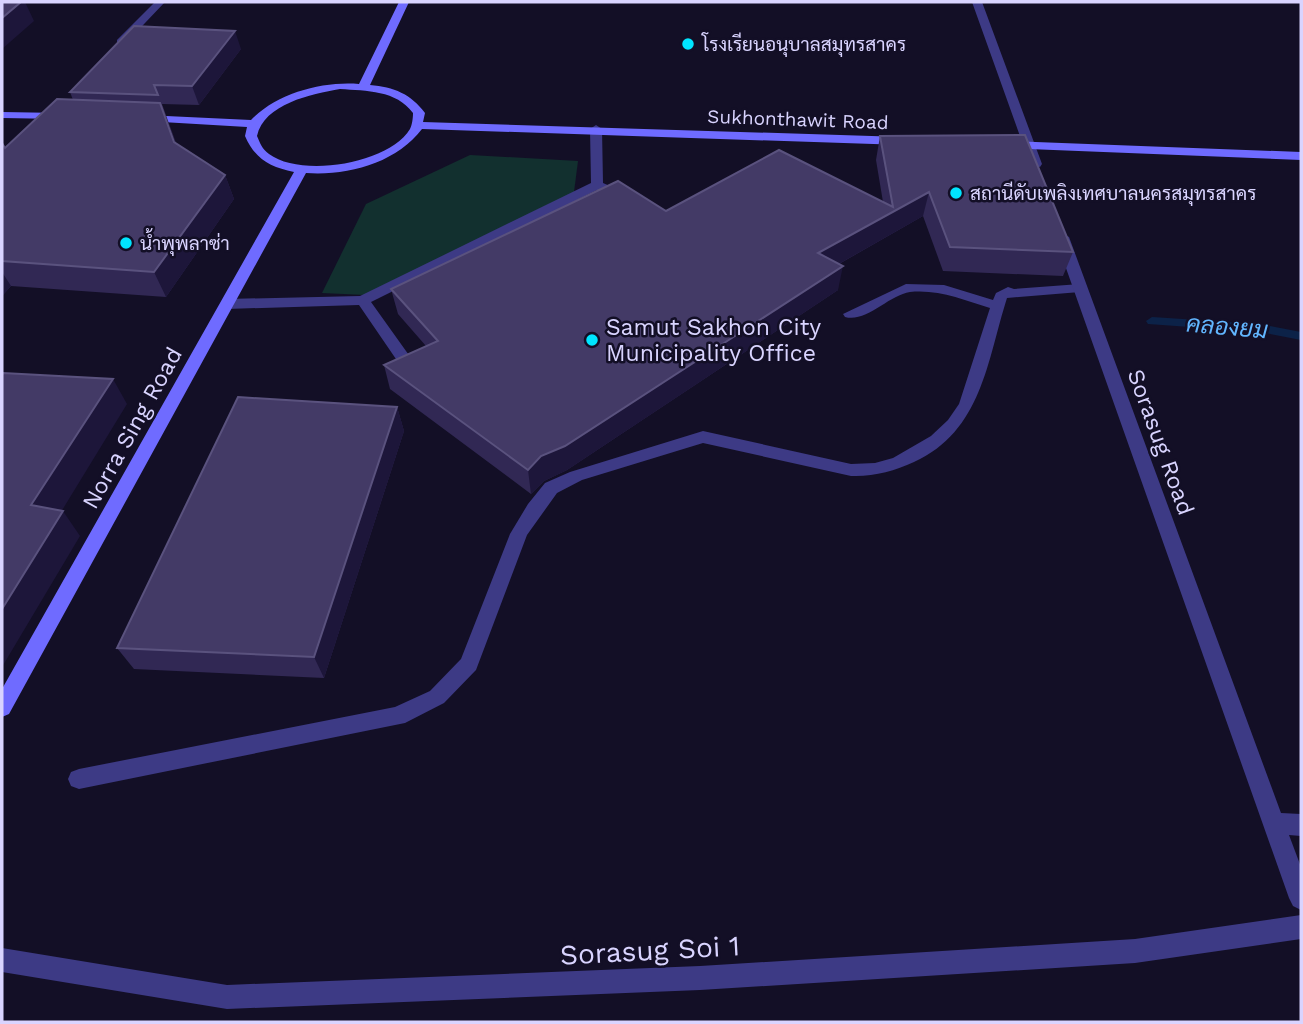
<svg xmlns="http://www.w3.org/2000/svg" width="1303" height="1024" font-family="'Work Sans',Sarabun,sans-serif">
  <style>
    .green { fill: #12302f }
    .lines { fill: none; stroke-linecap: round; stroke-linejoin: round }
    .stream { fill: #0c2248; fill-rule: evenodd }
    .lane { fill: #3d3a85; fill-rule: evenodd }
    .street { fill: #3d3a85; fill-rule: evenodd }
    .secondary { fill: #6f6bff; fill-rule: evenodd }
    .wall { fill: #312854 }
    .shaded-wall { fill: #1d163a }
    .building { fill: #433a66; stroke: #5a527e; stroke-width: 2 }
    .poi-dot { fill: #00e5ff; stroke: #130f26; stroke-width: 2.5 }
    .labels { text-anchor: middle; stroke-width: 5; stroke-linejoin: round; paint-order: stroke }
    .far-poi-label { font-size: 19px; fill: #d9d4ff; stroke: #130f26; text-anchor: start }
    .far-street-label { font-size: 19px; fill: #d9d4ff; stroke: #130f26 }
    .poi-label { font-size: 23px; fill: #d9d4ff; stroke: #130f26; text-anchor: start }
    .street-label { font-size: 23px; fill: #d9d4ff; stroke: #130f26 }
    .water-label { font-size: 24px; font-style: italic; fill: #62b6ff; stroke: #130f26 }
    .near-street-label { font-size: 28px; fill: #d9d4ff; stroke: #130f26 }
  </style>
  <rect width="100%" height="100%" fill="#130f26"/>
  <!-- green -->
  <path class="green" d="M 470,155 L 578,161 L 574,192 L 365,295 L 322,293 L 366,204 Z"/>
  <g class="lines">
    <!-- stream -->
    <path class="stream" d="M 1152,317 L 1260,324 L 1301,332 L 1301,340 L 1260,332 L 1148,324 L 1146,321 Z"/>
    <!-- lane -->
    <path class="lane" d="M 596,125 L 602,129 L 603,183 L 628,194 L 628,200 L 618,200 L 597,190 L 371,302 L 411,358 L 408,362 L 398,362 L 359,305 L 227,309 L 220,304 L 227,299 L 360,296 L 591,183 L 590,129 Z
      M 906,284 L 944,285 L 993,300 L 996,293 L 1008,287 L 1014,289 L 1080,284 L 1087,288 L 1080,292 L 1007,298 C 987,361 982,431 914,462 C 894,471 873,477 851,476 L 703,443 L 582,480 L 557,493 L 527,535 L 476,670 L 444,703 L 405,723 L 79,789 L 71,786 L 68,779 L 71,772 L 79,769 L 395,707 L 430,691 L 461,659 L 510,534 L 528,504 L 545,483 L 570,472 L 703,431 L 851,464 L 875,463 L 893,458 L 931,436 L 948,420 L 959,404 L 990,308 C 964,300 938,289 910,292 C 889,295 866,323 845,317 L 843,314 Z"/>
    <!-- street -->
    <path class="street" d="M 155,2 L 165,2 L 125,44 L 117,44 L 117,40 Z
      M 972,2 L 982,2 L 1042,164 L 1040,167 L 1030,164 Z
      M 1062,233 L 1069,237 L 1281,813 L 1301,814 L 1301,836 L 1289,835 L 1301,867 L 1301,910 L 1293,906 L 1289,898 L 1055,237 Z
      M 1301,915 L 1301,939 L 1135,963 L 700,990 L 227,1009 L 2,972 L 2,948 L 227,985 L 700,966 L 1135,939 Z"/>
    <!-- secondary -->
    <path class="secondary" d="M 399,2 L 409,2 L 370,85 C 394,87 411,94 425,113 L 423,122 L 903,137 L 909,141 L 903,145 L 422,129 C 396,163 348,176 306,173 L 9,714 L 2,717 L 2,689 L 294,172 C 270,167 255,159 245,136 L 247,127 L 145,121 L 139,118 L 145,115 L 251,120 C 277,93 323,81 359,84 ZM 340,89 C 367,91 396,90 413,113 C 413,118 412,125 410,129 C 389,164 301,178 269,154 C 262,149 260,143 257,136 C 264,104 311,94 340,89 Z
      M 2,112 L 61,113 L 67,116 L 61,119 L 2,118 Z
      M 1007,141 L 1301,152 L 1301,160 L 1003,148 L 1001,145 Z"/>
  </g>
  <!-- wall -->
  <path class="wall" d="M 241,49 L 199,105 L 162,104 L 176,143 L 225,175 L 234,199 L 166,297 L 11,286 L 2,296 L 2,143 L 5,148 L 73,100 L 70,92 Z
    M 880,136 L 1073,252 L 1063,276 L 943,271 L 923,216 L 839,264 L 838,290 L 567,470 L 544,481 L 531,494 L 390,389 L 384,365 L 426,346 L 398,314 L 391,289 L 666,211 L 883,202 L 876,160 Z
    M 397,407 L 404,431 L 324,678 L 134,669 L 117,648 Z"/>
  <!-- shaded-wall -->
  <path class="shaded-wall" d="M 21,2 L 25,2 L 34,21 L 2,49 L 2,18 Z
    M 235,31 L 241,49 L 199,105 L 192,86 Z
    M 160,103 L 170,127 L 184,167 L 174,142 Z
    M 225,175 L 234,199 L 166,297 L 154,272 Z
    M 929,192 L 923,216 L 814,278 L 818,253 Z
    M 843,266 L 838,290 L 567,470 L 544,481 L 531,494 L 528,470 L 541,456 Z
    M 2,272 L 11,286 L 2,296 Z
    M 113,379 L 127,404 L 50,530 L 31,505 Z
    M 397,407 L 404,431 L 324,678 L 314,657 Z
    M 63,511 L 80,536 L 2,667 L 2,609 Z"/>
  <!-- building -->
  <path class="building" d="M 2,2 L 21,2 L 2,18 Z
    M 134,26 L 235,31 L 192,86 L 154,85 L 158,95 L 70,92 Z
    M 57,99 L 160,103 L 174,142 L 225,175 L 154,272 L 2,261 L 2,143 L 5,148 Z
    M 1025,135 L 1073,252 L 950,247 L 929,192 L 818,253 L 843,266 L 565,446 L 541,456 L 528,470 L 384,365 L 438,341 L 391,289 L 618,181 L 666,211 L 779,150 L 893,207 L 880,136 Z
    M 3,373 L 113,379 L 31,505 L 63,511 L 2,609 L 2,375 Z
    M 238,397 L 397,407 L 314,657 L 117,648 Z"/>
  <!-- markers -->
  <g class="poi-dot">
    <circle cx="688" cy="44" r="7"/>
    <circle cx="956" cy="193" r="7"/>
    <circle cx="126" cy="243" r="7"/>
    <circle cx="592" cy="340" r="7"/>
  </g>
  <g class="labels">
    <!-- far-poi labels -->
    <g class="far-poi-label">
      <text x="702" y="51">โรงเรียนอนุบาลสมุทรสาคร</text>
      <text x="970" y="200">สถานีดับเพลิงเทศบาลนครสมุทรสาคร</text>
      <text x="140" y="250">น้ำพุพลาซ่า</text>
    </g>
    <!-- far-street labels -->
    <g class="far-street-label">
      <text transform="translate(798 119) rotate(2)" y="7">Sukhonthawit Road</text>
    </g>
    <!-- poi labels -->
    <g class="poi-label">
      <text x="606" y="335">Samut Sakhon City<tspan x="606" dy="26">Municipality Office</tspan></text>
    </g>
    <!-- street labels -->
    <g class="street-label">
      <text transform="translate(132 428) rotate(-61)" y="8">Norra Sing Road</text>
      <text transform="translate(1161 442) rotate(70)" y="8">Sorasug Road</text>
    </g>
    <!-- water labels -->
    <g class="water-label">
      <text transform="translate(1227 327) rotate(5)" y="8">คลองยม</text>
    </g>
    <!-- near-street labels -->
    <g class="near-street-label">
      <text transform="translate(650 950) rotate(-3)" y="10">Sorasug Soi 1</text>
    </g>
  </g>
  <!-- border -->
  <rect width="1303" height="1024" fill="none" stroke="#d9d4ff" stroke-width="7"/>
</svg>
